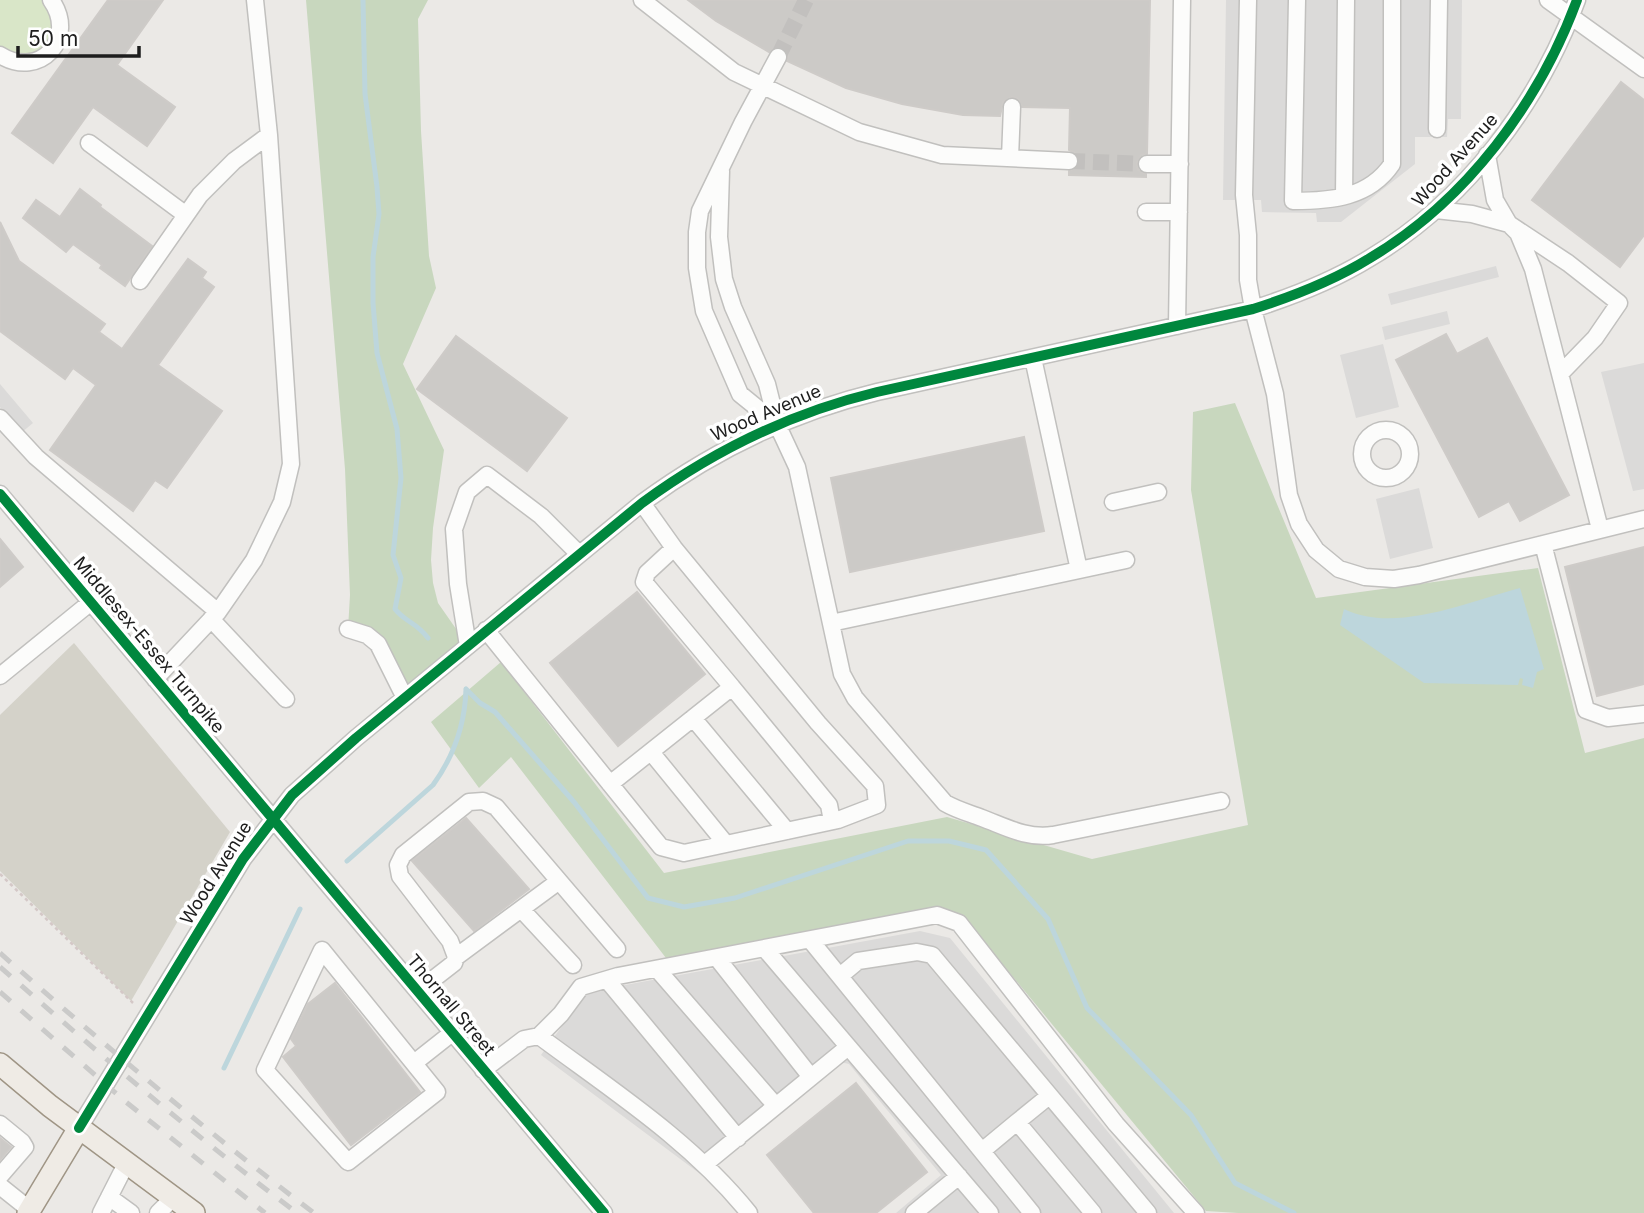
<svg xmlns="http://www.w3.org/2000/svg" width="1644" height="1213" font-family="Inter,sans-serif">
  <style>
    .construction { fill: #d4d2c9 }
    .grass { fill: #d9e6c8 }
    .forest { fill: #c8d7be }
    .parking { fill: #dbdad9 }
    .water { fill: #bdd6dc }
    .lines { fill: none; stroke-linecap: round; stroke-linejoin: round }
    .stream { stroke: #bdd6dc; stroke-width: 5 }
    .building { fill: #cccac7; stroke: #cecbc8; stroke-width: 2 }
    .minor-tunnel { stroke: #c2c0be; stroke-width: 16; stroke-dasharray: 16 8; stroke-linecap: butt }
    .minor-casing { stroke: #c1c0be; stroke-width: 19 }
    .major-casing { stroke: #9f9585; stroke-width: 24 }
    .path { stroke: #d4c8c7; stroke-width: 2.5; stroke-dasharray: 3.5 3.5; stroke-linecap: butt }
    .minor { stroke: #fcfcfb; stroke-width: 16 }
    .major { stroke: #efebe5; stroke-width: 21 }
    .rail { stroke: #cacac9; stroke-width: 5; stroke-dasharray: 14 14; stroke-linecap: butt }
    .cycleway-casing { stroke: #fff; stroke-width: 15 }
    .cycleway { stroke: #00873e; stroke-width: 10 }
    .labels { text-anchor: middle; stroke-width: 7; stroke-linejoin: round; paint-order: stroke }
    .street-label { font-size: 18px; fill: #1d1d1d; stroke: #fff }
  </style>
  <rect width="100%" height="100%" fill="#ebe9e6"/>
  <!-- construction -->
  <path class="construction" d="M 74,643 L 230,832 L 131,1001 L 0,871 L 0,715 Z"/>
  <!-- grass -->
  <path class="grass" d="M 0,0 L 51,0 L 58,9 L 46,56 L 0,55 Z"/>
  <!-- forest -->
  <path class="forest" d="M 306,0 L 428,0 L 418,19 L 421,131 L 429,256 L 436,288 L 403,364 L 444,450 L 433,528 L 431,560 L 433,583 L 438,603 L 468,646 L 405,698 L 378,644 L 348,629 L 350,595 L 345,469 Z
    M 1235,403 L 1316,598 L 1538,568 L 1585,753 L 1644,738 L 1644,1213 L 1238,1213 L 1206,1211 L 962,915 L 666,958 L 511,757 L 479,788 L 431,722 L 501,662 L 664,873 L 947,817 L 1092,859 L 1248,825 L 1191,490 L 1193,412 Z"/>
  <!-- parking -->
  <path class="parking" d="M 1226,0 L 1462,0 L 1461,119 L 1448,119 L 1447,137 L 1415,137 L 1415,164 L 1341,222 L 1317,222 L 1316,213 L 1262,212 L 1261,200 L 1223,200 Z
    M 1496,266 L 1499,277 L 1391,305 L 1388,294 Z
    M 1447,311 L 1450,324 L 1385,340 L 1382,327 Z
    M 1383,344 L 1399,407 L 1356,418 L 1340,355 Z
    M 1644,363 L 1644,489 L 1633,491 L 1601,372 Z
    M 0,384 L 33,423 L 21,433 L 0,407 Z
    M 1419,488 L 1433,548 L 1390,559 L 1376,499 Z
    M 920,931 L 950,938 L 1174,1213 L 896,1213 L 941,1175 L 849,1064 L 840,1062 L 703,1176 L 541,1055 L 587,992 Z"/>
  <!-- water -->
  <path class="water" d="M 1520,588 L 1544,669 L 1537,672 L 1533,688 L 1522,685 L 1523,679 L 1520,678 L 1518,685 L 1424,683 L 1340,625 L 1344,609 C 1394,634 1468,602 1520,588 Z"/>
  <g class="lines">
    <!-- stream -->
    <path class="stream" d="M 363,0 L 365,94 L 377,187 L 379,214 L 373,257 L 373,303 L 377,353 L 397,429 L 401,478 L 393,555 L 401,578 L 395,609 C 405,622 416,622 428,638
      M 466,689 L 480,703 L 495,712 L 574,802 L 648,898 L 684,907 L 735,898 L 908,841 L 949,841 L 986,850 L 1048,919 L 1087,1008 L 1191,1115 L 1235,1183 L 1294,1213
      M 347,861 L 433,785 C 454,756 465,725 466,689
      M 224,1068 L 300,909"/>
  </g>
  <!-- building -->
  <path class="building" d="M 108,0 L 163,0 L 117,65 L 175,107 L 147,146 L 93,107 L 53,163 L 12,133 Z
    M 688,0 L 1150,0 L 1147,154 L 1141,155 L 1137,163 L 1138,170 L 1146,174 L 1146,177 L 1069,175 L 1069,171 L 1077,167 L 1079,161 L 1075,153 L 1069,150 L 1070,108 L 1022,107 L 1018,99 L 1012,97 L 1003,102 L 1000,116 L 963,115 L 902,104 L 846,88 L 787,61 L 788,56 L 784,48 L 777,47 L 769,52 L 716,21 Z
    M 1621,82 L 1644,100 L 1644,235 L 1620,267 L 1532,200 Z
    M 80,189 L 101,205 L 100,207 L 152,246 L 125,286 L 100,268 L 102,265 L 73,244 L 66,252 L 23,218 L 36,200 L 60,217 Z
    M 0,222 L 19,261 L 105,324 L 99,332 L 122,349 L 188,259 L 206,272 L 202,278 L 214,287 L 158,365 L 222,411 L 167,488 L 155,480 L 133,511 L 50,450 L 96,385 L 73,368 L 65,379 L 0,331 Z
    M 1446,334 L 1457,354 L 1487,338 L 1569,495 L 1520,521 L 1509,501 L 1479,517 L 1396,360 Z
    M 456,336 L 567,418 L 527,471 L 417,389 Z
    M 1024,437 L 1044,531 L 850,572 L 831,478 Z
    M 0,539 L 23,567 L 0,587 Z
    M 1644,547 L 1644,684 L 1597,696 L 1565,567 Z
    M 637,592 L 705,674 L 618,746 L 550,663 Z
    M 466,818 L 529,889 L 474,931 L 412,861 Z
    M 335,983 L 420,1092 L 351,1145 L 283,1057 L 296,1046 L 291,1039 L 308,1004 Z
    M 856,1083 L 927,1172 L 876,1213 L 814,1213 L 767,1155 Z
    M 0,1138 L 11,1147 L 0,1160 Z"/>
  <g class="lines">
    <!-- minor-tunnel -->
    <path class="minor-tunnel" d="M 778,57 L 806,0
      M 1069,161 L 1147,164"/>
    <defs>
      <path id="minor" d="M 642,0 L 734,72 L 859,132 L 942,155 L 1069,161
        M 1248,0 L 1244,195 L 1248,235 L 1248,280 L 1253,309 L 1275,394 L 1289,495 L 1299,524 L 1316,550 L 1339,569 L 1365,577 L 1394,579 L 1419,575 L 1644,519
        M 1297,0 L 1293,201 C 1331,201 1369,198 1392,164 L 1392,0
        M 1548,0 L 1644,69
        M 0,55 C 40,80 78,38 51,0
        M 1437,129 L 1439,0
        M 89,143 L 186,215
        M 1487,155 L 1495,200 L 1509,224 L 1518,233 L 1533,269 L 1600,529
        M 1010,158 L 1012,107
        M 1147,164 L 1180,164
        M 721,171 L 719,237 L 724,279 L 733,307 L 767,384 L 777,424 L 797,467 L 842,674 L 855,698 L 945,803 C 957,810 969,813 982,818 C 1006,827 1027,839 1053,835 L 1221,801
        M 1344,196 L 1346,0
        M 1436,210 L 1472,214 L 1509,224 L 1568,263 L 1619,303 L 1595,338 L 1560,374
        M 1146,212 L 1179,212
        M 140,281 L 200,195 L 234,161 L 269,135
        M 1177,326 L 1182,0
        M 1033,358 L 1079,570
        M 0,418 L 36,457 L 218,612
        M 777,424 L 740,394 L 704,311 L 697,268 L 697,232 L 700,211 L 743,122 L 778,57
        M1362 454a24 24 0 1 1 48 0a24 24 0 1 1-48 0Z
        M 0,494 L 604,1213
        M 1113,502 L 1158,492
        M 1543,544 L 1586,710 L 1608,718 L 1644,714
        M 211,619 L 286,699
        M 831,623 L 1126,560
        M 348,629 L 367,635 L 378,644 L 405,698
        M 486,630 L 661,847 L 684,853 L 838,820 L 877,805 L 875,786 L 818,723 L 674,548 L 642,503
        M 468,646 L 458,584 L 454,529 L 467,492 L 487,475 L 541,516 L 579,554
        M 0,676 L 91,602
        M 155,679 L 218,612 L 254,560 L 282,502 L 291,464 L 269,135 L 255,0
        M 732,687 L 829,805 L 832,821
        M 693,718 L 787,831
        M 651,752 L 726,844
        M 610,784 L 732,687 L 644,582 L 647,573 L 674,548
        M 521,909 L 573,965
        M 811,941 L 1032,1213
        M 765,949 L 990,1213
        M 322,950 L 437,1092 L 348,1162 L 265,1070 Z
        M 456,957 L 559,881
        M 717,958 L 811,1077
        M 657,969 L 776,1106
        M 840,976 L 858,961 L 917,952 L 932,955 L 1148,1213
        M 607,980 L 738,1138
        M 418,991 L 454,963 L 456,957 L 450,941 L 400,876 L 398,865 L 403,855 L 469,802 L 483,801 L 496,807 L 617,949
        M 539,1036 C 613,1091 691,1141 749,1213
        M 414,1063 L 452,1033
        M 483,1070 L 524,1039 L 539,1036 L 561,1014 L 581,987 L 618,976 L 937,915 L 959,923 L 1116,1124 L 1196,1213
        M 1017,1122 L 1049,1096
        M 0,1124 L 22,1142 L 25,1147 L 0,1176
        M 79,1128 L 243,859 L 292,795 L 356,738 L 642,503 C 714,450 790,413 877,392 L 1253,309 C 1294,296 1333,281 1370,258 C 1466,201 1539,103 1577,0
        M 982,1151 L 1017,1122 L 1093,1213
        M 705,1164 L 848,1047
        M 0,1186 L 30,1210
        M 109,1197 L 131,1213
        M 101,1213 L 126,1164
        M 158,1213 L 173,1198
        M 914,1213 L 959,1176"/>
      <path id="major" d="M 0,1064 L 50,1106 L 194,1213
        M 28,1213 L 79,1128"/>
    </defs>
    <!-- minor casing -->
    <use href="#minor" class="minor-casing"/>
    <!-- major casing -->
    <use href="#major" class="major-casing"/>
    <!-- path -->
    <path class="path" d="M 0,874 L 133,1003"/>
    <!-- minor -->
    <use href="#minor" class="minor"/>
    <!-- major -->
    <use href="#major" class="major"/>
    <!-- rail -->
    <path class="rail" d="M 0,953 C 102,1043 206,1131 314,1213
      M 0,967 C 97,1052 194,1135 297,1213
      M 0,992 L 126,1102 L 265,1213"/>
    <defs>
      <path id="cycleway" d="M 0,494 L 604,1213
        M 79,1128 L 243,859 L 292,795 L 356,738 L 642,503 C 714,450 790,413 877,392 L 1253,309 C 1294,296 1333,281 1370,258 C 1466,201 1539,103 1577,0"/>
    </defs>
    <!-- cycleway casing -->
    <use href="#cycleway" class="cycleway-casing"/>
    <!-- cycleway -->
    <use href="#cycleway" class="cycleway"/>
  </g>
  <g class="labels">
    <!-- street labels -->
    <g class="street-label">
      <text transform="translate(1455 160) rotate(-48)" y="6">Wood Avenue</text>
      <text transform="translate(766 413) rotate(-23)" y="6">Wood Avenue</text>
      <text transform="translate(149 645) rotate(50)" y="6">Middlesex-Essex Turnpike</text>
      <text transform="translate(216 873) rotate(-58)" y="6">Wood Avenue</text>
      <text transform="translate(451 1005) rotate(50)" y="6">Thornall Street</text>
    </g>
  </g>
  <!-- scale -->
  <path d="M18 46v10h121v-10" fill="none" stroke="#1d1d1d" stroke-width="3.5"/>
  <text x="28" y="46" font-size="21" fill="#1d1d1d" stroke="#ffffff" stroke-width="5" paint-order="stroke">50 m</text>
</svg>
